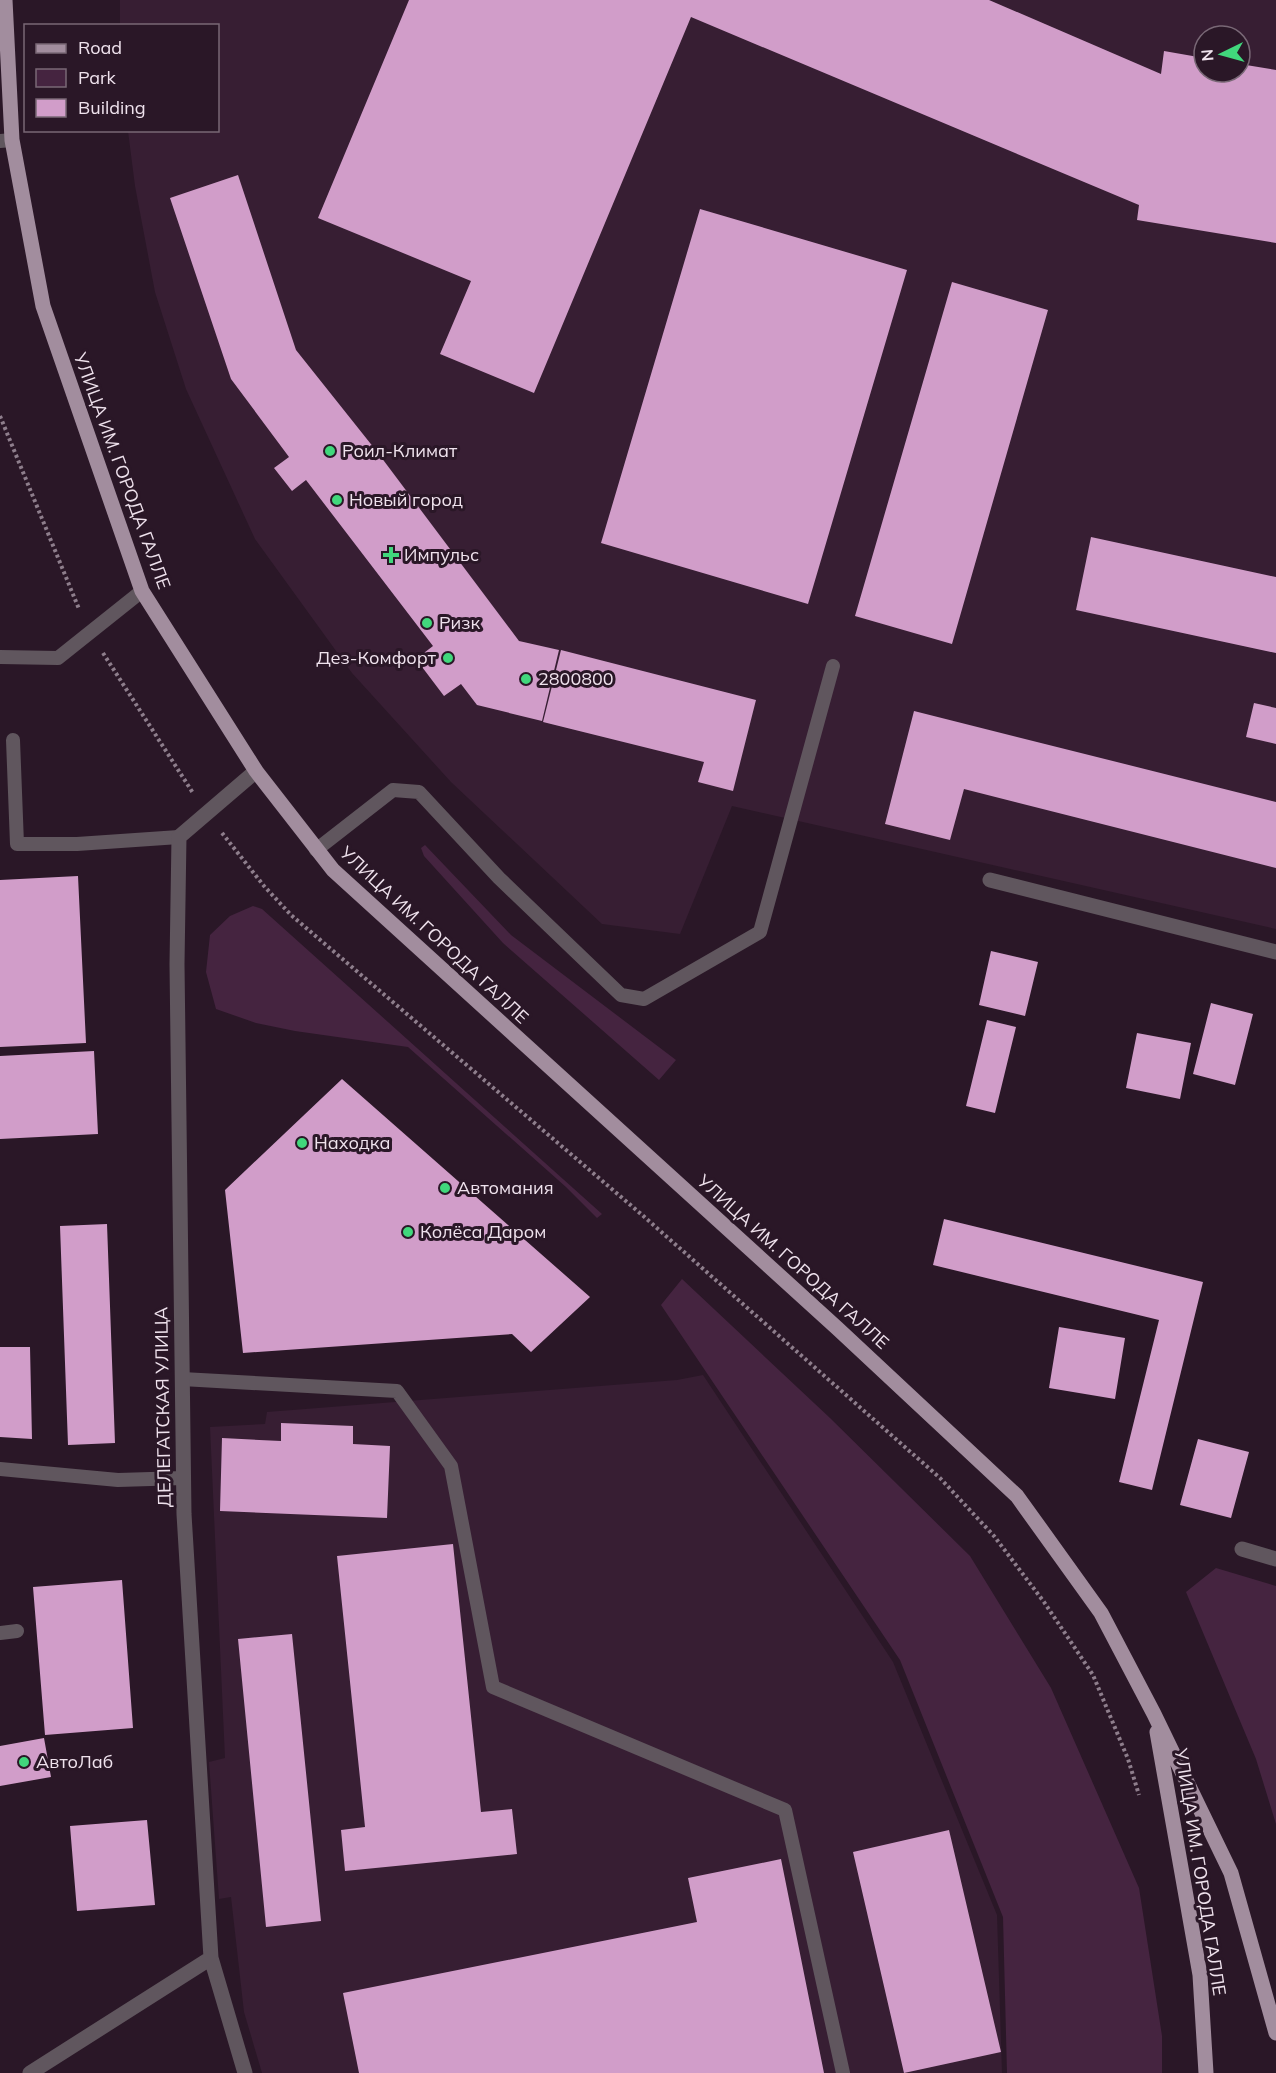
<svg xmlns="http://www.w3.org/2000/svg" width="1276" height="2073" font-family="Mulish,sans-serif">
  <style>
    .built { fill: #371e33; fill-rule: evenodd }
    .green { fill: #452440 }
    .building { fill: #d19dc9 }
    .lines { fill: none; stroke-linecap: round; stroke-linejoin: round }
    .path { stroke: #8e7e8c; stroke-width: 4; stroke-dasharray: 3 3; stroke-linecap: butt }
    .lane { stroke: #60565e; stroke-width: 14 }
    .street { stroke: #60565e; stroke-width: 15 }
    .primary { stroke: #a28d9e; stroke-width: 15 }
    .poi-dot { fill: #41d77c; stroke: #2a1727; stroke-width: 2 }
    .labels { text-anchor: middle; stroke-width: 6; stroke-linejoin: round; paint-order: stroke }
    .poi-label { font-size: 18px; fill: #efe2ed; stroke: #2a1727; text-anchor: start }
    .street-label { font-size: 18px; fill: #efe2ed; stroke: #2a1727 }
  </style>
  <rect width="100%" height="100%" fill="#2a1727"/>
  <!-- built -->
  <path class="built" d="M 120,0 L 1276,0 L 1276,929 L 732,806 L 680,934 L 602,924 L 451,782 L 352,673 L 255,539 L 186,389 L 155,292 L 135,186 L 128,131 L 218,130 L 218,26 L 120,26 ZM 1204,36 L 1240,36 L 1240,72 L 1204,72 Z
    M 703,1375 L 893,1662 L 997,1915 L 1002,2073 L 262,2073 L 244,2012 L 231,1897 L 219,1899 L 209,1762 L 225,1758 L 210,1427 L 265,1424 L 267,1412 L 677,1380 Z"/>
  <!-- green -->
  <path class="green" d="M 425,845 L 511,935 L 676,1060 L 659,1080 L 503,943 L 424,856 L 421,848 Z
    M 253,906 L 262,909 L 602,1214 L 597,1218 L 566,1187 L 408,1047 L 295,1031 L 256,1023 L 216,1009 L 206,972 L 210,935 L 230,916 Z
    M 682,1279 L 830,1418 L 970,1556 L 1051,1688 L 1139,1888 L 1162,2036 L 1162,2073 L 1007,2073 L 1003,1917 L 900,1660 L 661,1305 Z
    M 1216,1568 L 1276,1586 L 1276,1824 L 1256,1759 L 1186,1592 Z"/>
  <!-- building -->
  <path class="building" d="M 409,0 L 989,0 L 1161,74 L 1164,51 L 1204,58 L 1204,72 L 1240,72 L 1240,64 L 1276,70 L 1276,243 L 1137,220 L 1139,205 L 691,17 L 534,393 L 440,354 L 471,281 L 318,218 Z
    M 238,175 L 296,350 L 378,453 L 519,641 L 559,650 L 542,721 L 477,705 L 461,684 L 444,696 L 416,659 L 433,646 L 306,480 L 292,491 L 274,468 L 289,457 L 231,379 L 170,198 Z
    M 700,209 L 907,270 L 808,604 L 601,543 Z
    M 952,282 L 1048,310 L 952,644 L 855,616 Z
    M 1091,537 L 1276,577 L 1276,653 L 1076,610 Z
    M 561,650 L 756,700 L 733,791 L 698,782 L 704,762 L 543,722 Z
    M 1254,703 L 1276,708 L 1276,744 L 1246,737 Z
    M 914,711 L 1276,802 L 1276,868 L 964,789 L 950,840 L 885,824 Z
    M 78,876 L 86,1043 L 0,1047 L 0,880 Z
    M 991,951 L 1038,962 L 1025,1016 L 979,1005 Z
    M 1211,1003 L 1253,1014 L 1235,1085 L 1193,1074 Z
    M 987,1020 L 1016,1027 L 995,1113 L 966,1106 Z
    M 1137,1033 L 1191,1043 L 1180,1099 L 1126,1088 Z
    M 94,1051 L 98,1134 L 0,1139 L 0,1056 Z
    M 342,1079 L 590,1297 L 531,1352 L 512,1334 L 243,1353 L 225,1190 Z
    M 944,1219 L 1203,1282 L 1152,1490 L 1119,1482 L 1159,1320 L 933,1265 Z
    M 107,1224 L 115,1443 L 68,1445 L 60,1226 Z
    M 1059,1327 L 1125,1338 L 1115,1399 L 1049,1388 Z
    M 0,1347 L 30,1347 L 32,1439 L 0,1437 Z
    M 281,1423 L 353,1426 L 353,1444 L 390,1446 L 387,1518 L 220,1511 L 222,1438 L 281,1441 Z
    M 1198,1439 L 1249,1452 L 1231,1518 L 1180,1505 Z
    M 453,1544 L 481,1812 L 512,1809 L 517,1854 L 345,1871 L 341,1830 L 365,1827 L 337,1556 Z
    M 122,1580 L 133,1728 L 45,1735 L 33,1587 Z
    M 292,1634 L 321,1921 L 266,1927 L 238,1639 Z
    M 44,1738 L 51,1777 L 0,1786 L 0,1746 Z
    M 147,1820 L 155,1905 L 77,1911 L 70,1826 Z
    M 949,1830 L 1001,2052 L 904,2073 L 853,1852 Z
    M 781,1859 L 824,2073 L 359,2073 L 343,1993 L 697,1922 L 688,1878 Z"/>
  <g class="lines">
    <!-- path -->
    <path class="path" d="M 0,416 L 79,609
      M 103,653 L 193,793
      M 222,833 L 264,886 L 291,915 L 641,1214 L 940,1478 L 994,1536 L 1044,1602 L 1093,1675 L 1128,1759 L 1139,1795"/>
    <!-- lane -->
    <path class="lane" d="M 0,141 L 12,140
      M 0,657 L 58,658 L 142,591
      M 13,740 L 17,844 L 77,844 L 179,837
      M 316,850 L 393,790 L 419,792 L 499,878 L 621,995 L 644,999 L 760,932 L 833,666
      M 182,1379 L 397,1391 L 451,1466 L 493,1687 L 785,1810 L 843,2073
      M 0,1469 L 118,1480 L 184,1478
      M 0,1633 L 17,1631"/>
    <!-- street -->
    <path class="street" d="M 990,880 L 1276,952
      M 1242,1549 L 1276,1559
      M 30,2073 L 211,1958
      M 245,2073 L 211,1958 L 184,1514 L 177,964 L 179,837 L 256,771"/>
    <!-- primary -->
    <path class="primary" d="M 5,0 L 12,140 L 43,306 L 142,591 L 256,771 L 333,870 L 837,1328 L 1017,1496 L 1101,1613 L 1154,1714 L 1231,1873 L 1276,2033
      M 1157,1732 L 1200,1975 L 1206,2073"/>
  </g>
  <!-- markers -->
  <g class="poi-dot">
    <circle cx="330" cy="451" r="6"/>
    <circle cx="337" cy="500" r="6"/>
    <path d="M388 546h6v6h6v6h-6v6h-6v-6h-6v-6h6z"/>
    <circle cx="427" cy="623" r="6"/>
    <circle cx="448" cy="658" r="6"/>
    <circle cx="526" cy="679" r="6"/>
    <circle cx="302" cy="1143" r="6"/>
    <circle cx="445" cy="1188" r="6"/>
    <circle cx="408" cy="1232" r="6"/>
    <circle cx="24" cy="1762" r="6"/>
  </g>
  <g class="labels">
    <!-- poi labels -->
    <g class="poi-label">
      <text x="342" y="457">Роил-Климат</text>
      <text x="349" y="506">Новый город</text>
      <text x="404" y="561">Импульс</text>
      <text x="439" y="629">Ризк</text>
      <text x="436" y="664" text-anchor="end">Дез‑Комфорт</text>
      <text x="538" y="685">2800800</text>
      <text x="314" y="1149">Находка</text>
      <text x="457" y="1194">Автомания</text>
      <text x="420" y="1238">Колёса Даром</text>
      <text x="36" y="1768">АвтоЛаб</text>
    </g>
    <!-- street labels -->
    <g class="street-label">
      <text transform="translate(122 471) rotate(70)" y="6">УЛИЦА ИМ. ГОРОДА ГАЛЛЕ</text>
      <text transform="translate(434 935) rotate(43)" y="6">УЛИЦА ИМ. ГОРОДА ГАЛЛЕ</text>
      <text transform="translate(793 1262) rotate(42)" y="6">УЛИЦА ИМ. ГОРОДА ГАЛЛЕ</text>
      <text transform="translate(163 1407) rotate(-91)" y="6">ДЕЛЕГАТСКАЯ УЛИЦА</text>
      <text transform="translate(1200 1872) rotate(81)" y="6">УЛИЦА ИМ. ГОРОДА ГАЛЛЕ</text>
    </g>
  </g>
  <!-- legend -->
  <rect x="24" y="24" width="195" height="108" fill="#2a1727" stroke="#796876" stroke-width="1.5"/>
  <rect x="36" y="44" width="30" height="9" fill="#a28d9e" stroke="#796876" stroke-width="1.5"/>
  <text x="78" y="54" font-size="18" fill="#efe2ed">Road</text>
  <rect x="36" y="69" width="30" height="18" fill="#452440" stroke="#796876" stroke-width="1.5"/>
  <text x="78" y="84" font-size="18" fill="#efe2ed">Park</text>
  <rect x="36" y="99" width="30" height="18" fill="#d19dc9" stroke="#796876" stroke-width="1.5"/>
  <text x="78" y="114" font-size="18" fill="#efe2ed">Building</text>
  <!-- north arrow -->
  <g transform="translate(1222 54) rotate(265)"><circle r="28" fill="#2a1727" stroke="#796876" stroke-width="1.5"/>
  <path d="M0-4.5L10 22L0 15L-10 22Z" fill="#41d77c"/>
  <text y="-9" font-size="16" font-weight="bold" text-anchor="middle" fill="#efe2ed">N</text>
  </g>
</svg>
